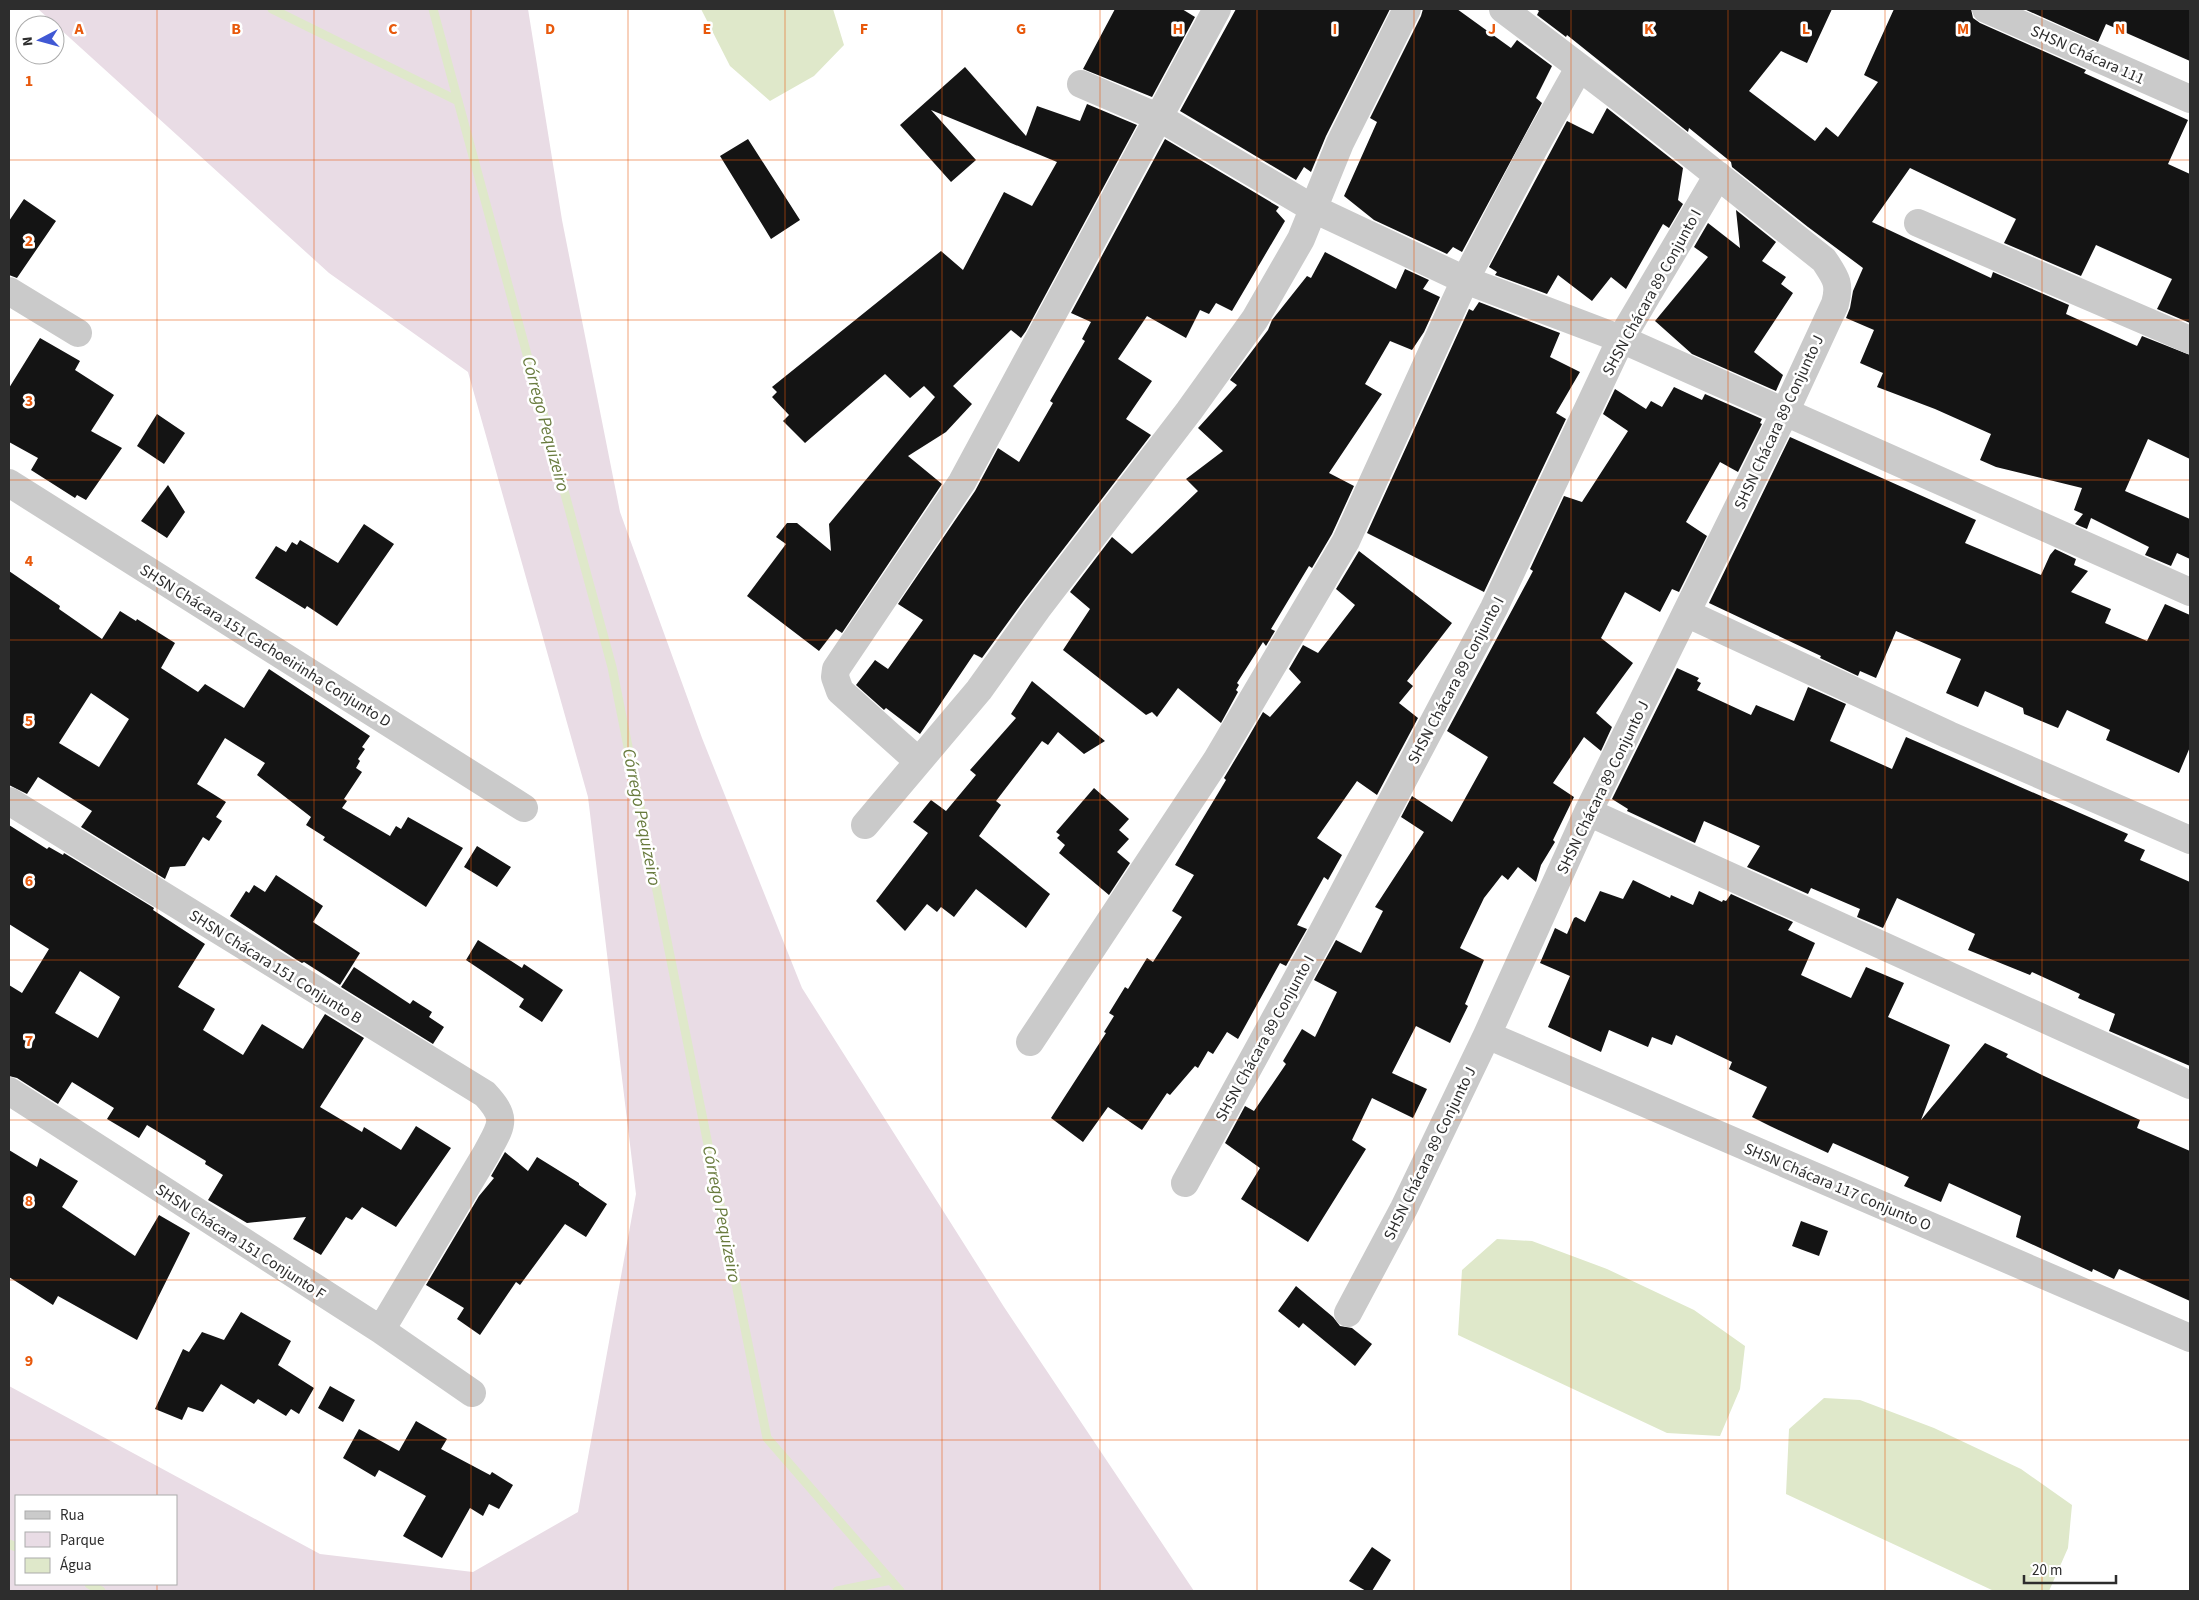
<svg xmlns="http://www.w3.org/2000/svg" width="2199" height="1600" font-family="'Source Sans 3',sans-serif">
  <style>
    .green { fill: #e9dce5; fill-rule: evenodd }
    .water { fill: #dfe8ca }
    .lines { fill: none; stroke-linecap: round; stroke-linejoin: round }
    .stream { stroke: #dfe8ca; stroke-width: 9 }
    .building { fill: #141414; fill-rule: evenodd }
    .minor { stroke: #cacaca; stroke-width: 28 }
    .grid { fill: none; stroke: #e8590c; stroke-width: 1; stroke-opacity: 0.55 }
    .labels { text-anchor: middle; stroke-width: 5; stroke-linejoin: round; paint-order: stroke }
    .street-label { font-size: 16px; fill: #2d2d2d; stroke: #fff }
    .water-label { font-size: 18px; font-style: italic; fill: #697b3e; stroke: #fff }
    .grid-label { font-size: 16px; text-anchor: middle; font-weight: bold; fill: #e8590c; stroke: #fff; stroke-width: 5; stroke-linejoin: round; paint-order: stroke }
  </style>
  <rect width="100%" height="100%" fill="#fff"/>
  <!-- green -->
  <path class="green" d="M 38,9 L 528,9 L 562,220 L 620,512 L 702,738 L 802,988 L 1004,1307 L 1194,1591 L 9,1591 L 9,1386 L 320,1554 L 473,1572 L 578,1512 L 636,1194 L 588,797 L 468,372 L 329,273 ZM 16,1496 L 176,1496 L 176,1584 L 16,1584 Z"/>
  <!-- water -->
  <path class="water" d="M 701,9 L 833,9 L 844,45 L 814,76 L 770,101 L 730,66 Z
    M 1497,1239 L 1532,1241 L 1607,1269 L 1694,1310 L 1745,1346 L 1740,1389 L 1720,1436 L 1667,1433 L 1458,1335 L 1462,1270 Z
    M 1824,1398 L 1860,1400 L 1934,1428 L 2021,1469 L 2072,1505 L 2068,1548 L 2049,1591 L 1994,1591 L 1786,1494 L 1789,1429 Z"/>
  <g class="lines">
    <!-- stream -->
    <path class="stream" d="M 272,9 L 458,101
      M 433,9 L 612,667 L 767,1438 L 900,1591
      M 9,1544 L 16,1547
      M 89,1584 L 101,1591
      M 837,1591 L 891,1580"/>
  </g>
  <!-- building -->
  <path class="building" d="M 1115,9 L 1182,9 L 1195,17 L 1152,97 L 1083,69 Z
    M 1236,9 L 1390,9 L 1326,136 L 1311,172 L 1304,167 L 1296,180 L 1180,111 Z
    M 1423,9 L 1457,9 L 1511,48 L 1517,40 L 1552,66 L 1536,98 L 1542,103 L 1462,252 L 1453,247 L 1447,254 L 1374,220 L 1344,196 L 1377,122 L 1370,118 L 1421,16 Z
    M 1536,9 L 1832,9 L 1807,63 L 1781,51 L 1749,91 L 1815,141 L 1826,127 L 1838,137 L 1878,82 L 1864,75 L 1894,9 L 1971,9 L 1973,18 L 1980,23 L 2086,70 L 2084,73 L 2188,120 L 2168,164 L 2190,174 L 2190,323 L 2157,309 L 2172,279 L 2096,245 L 2081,276 L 2004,243 L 2016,219 L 1910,168 L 1872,222 L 1991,278 L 1993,272 L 2069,305 L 2066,314 L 2137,346 L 2142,336 L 2190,355 L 2190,459 L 2148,439 L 2125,491 L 2190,519 L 2190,559 L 2177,553 L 2171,566 L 2145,555 L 2149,547 L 2091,518 L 2087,529 L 2075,524 L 2083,514 L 2074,510 L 2082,488 L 1996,467 L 1980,460 L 1991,434 L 1935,409 L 1877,387 L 1883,373 L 1860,363 L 1874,330 L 1846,318 L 1850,308 L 1853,291 L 1863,268 L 1808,227 L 1732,167 L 1731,162 L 1689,128 L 1688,132 L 1567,35 L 1566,37 L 1537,15 L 1539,11 Z
    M 2024,9 L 2190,9 L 2190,61 L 2106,24 L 2098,42 Z
    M 965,67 L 1026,136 L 1037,106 L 1080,121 L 1087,104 L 1137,125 L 1026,331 L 1021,338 L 1011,330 L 953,386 L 972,404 L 946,432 L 908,456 L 942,484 L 842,633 L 836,629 L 819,651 L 747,596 L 786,544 L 776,537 L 787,523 L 797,523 L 831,551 L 829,524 L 935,397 L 924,386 L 910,398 L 885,374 L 805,443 L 783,421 L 789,415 L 772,397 L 777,392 L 772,387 L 941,251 L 963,270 L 1004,192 L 1032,206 L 1057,162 L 931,110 L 976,160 L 951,182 L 900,125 Z
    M 1607,108 L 1683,168 L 1678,200 L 1683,204 L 1669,228 L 1663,224 L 1626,289 L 1611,277 L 1592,301 L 1558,275 L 1547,294 L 1495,275 L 1497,272 L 1489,267 L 1567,121 L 1593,134 Z
    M 748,139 L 800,220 L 771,239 L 720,156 Z
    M 1165,139 L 1279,207 L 1276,211 L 1285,221 L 1232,311 L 1216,303 L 1209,314 L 1200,310 L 1186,338 L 1147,316 L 1118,359 L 1152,381 L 1126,419 L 1151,435 L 1025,599 L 982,658 L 974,654 L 920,734 L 886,708 L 884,710 L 856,685 L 875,660 L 888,669 L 923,620 L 898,604 L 975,491 L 998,448 L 1019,462 L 1053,403 L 1050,401 L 1085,341 L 1082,339 L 1091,322 L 1071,313 Z
    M 24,199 L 56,221 L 17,278 L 9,275 L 9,221 Z
    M 1736,210 L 1776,242 L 1762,261 L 1786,277 L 1781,284 L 1793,293 L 1754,352 L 1783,375 L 1776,391 L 1692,354 L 1655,321 L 1708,257 L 1694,247 L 1708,223 L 1740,248 Z
    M 1325,252 L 1396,289 L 1405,269 L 1429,280 L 1423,289 L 1440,297 L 1424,332 L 1412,350 L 1390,341 L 1365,384 L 1382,394 L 1329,473 L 1354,486 L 1332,534 L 1312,568 L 1309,566 L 1271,629 L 1275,631 L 1266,646 L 1263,642 L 1237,683 L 1239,685 L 1236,690 L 1238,692 L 1221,723 L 1178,688 L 1157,717 L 1152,712 L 1146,715 L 1063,650 L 1090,609 L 1070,592 L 1112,537 L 1132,554 L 1198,491 L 1186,479 L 1223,451 L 1198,428 L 1237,385 L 1230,380 L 1268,330 L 1272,320 L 1307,276 L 1311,278 Z
    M 1479,302 L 1560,333 L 1550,357 L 1580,372 L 1556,413 L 1566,419 L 1484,592 L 1367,533 L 1469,309 L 1473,311 Z
    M 40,338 L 80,361 L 75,370 L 114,395 L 91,431 L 122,448 L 86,500 L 77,495 L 75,498 L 31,470 L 38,458 L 9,442 L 9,388 Z
    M 1674,387 L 1702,400 L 1705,394 L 1762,419 L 1760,423 L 1762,424 L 1738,472 L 1720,462 L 1686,522 L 1707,536 L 1679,592 L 1672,589 L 1660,612 L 1625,592 L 1601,638 L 1633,663 L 1596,713 L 1612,727 L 1601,751 L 1584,737 L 1553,783 L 1574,797 L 1553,840 L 1555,842 L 1541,865 L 1536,882 L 1518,867 L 1508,880 L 1502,875 L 1484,898 L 1460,948 L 1484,960 L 1465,1004 L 1468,1006 L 1450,1043 L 1416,1026 L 1392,1073 L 1427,1089 L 1413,1118 L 1372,1098 L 1352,1140 L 1366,1149 L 1308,1242 L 1241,1199 L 1260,1168 L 1225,1143 L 1245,1106 L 1254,1111 L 1286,1064 L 1283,1061 L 1302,1029 L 1315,1037 L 1337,992 L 1314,980 L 1336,940 L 1361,953 L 1383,911 L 1375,907 L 1424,832 L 1401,817 L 1412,796 L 1452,822 L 1488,757 L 1447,731 L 1533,571 L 1530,569 L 1564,496 L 1582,502 L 1628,431 L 1603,414 L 1615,389 L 1646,409 L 1651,401 L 1662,407 Z
    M 157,414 L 185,433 L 164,464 L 137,446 Z
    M 1790,437 L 1976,520 L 1965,543 L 2041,575 L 2050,555 L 2055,549 L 2076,559 L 2074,565 L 2088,571 L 2071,592 L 2111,609 L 2105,623 L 2147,641 L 2165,604 L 2190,615 L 2190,747 L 2179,773 L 2106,740 L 2110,730 L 2067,710 L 2058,728 L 2024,714 L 2023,708 L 1985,691 L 1978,707 L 1946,693 L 1961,659 L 1896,631 L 1876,678 L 1860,671 L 1858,676 L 1820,658 L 1821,656 L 1709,603 Z
    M 168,485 L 185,512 L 167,538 L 141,521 Z
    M 364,524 L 394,544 L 337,626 L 307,606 L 305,609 L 255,578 L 276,546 L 286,552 L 292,542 L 297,545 L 300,540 L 338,563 Z
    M 1359,551 L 1452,623 L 1407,681 L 1413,686 L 1399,703 L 1418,718 L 1377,795 L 1357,781 L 1317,838 L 1342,855 L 1328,880 L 1324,877 L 1297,925 L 1307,929 L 1286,966 L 1280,963 L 1238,1039 L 1227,1032 L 1213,1054 L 1208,1051 L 1198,1068 L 1195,1066 L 1170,1095 L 1167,1093 L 1142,1130 L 1108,1107 L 1083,1142 L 1051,1118 L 1106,1033 L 1104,1032 L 1114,1016 L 1109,1013 L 1125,987 L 1128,989 L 1147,958 L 1153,962 L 1182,917 L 1172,911 L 1194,875 L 1175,865 L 1226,780 L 1224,778 L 1245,743 L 1263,712 L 1270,717 L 1301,682 L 1289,669 L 1303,645 L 1318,653 L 1355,605 L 1336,589 Z
    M 9,571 L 60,606 L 59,609 L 102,639 L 120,611 L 136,621 L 137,619 L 175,643 L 161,668 L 198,692 L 205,684 L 244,708 L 269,669 L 370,736 L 362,747 L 365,749 L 358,759 L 360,761 L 356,768 L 362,772 L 344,799 L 347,801 L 342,808 L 390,836 L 396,826 L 401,829 L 408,817 L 463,848 L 426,907 L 323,840 L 325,837 L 306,825 L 311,817 L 257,775 L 265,763 L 225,738 L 197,784 L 226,802 L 216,817 L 222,821 L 209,841 L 203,837 L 185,866 L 170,867 L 165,879 L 81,827 L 92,811 L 38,777 L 27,794 L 9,785 ZM 91,693 L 129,719 L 99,767 L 59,743 Z
    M 1677,668 L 1699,678 L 1697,681 L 1701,683 L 1697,690 L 1751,715 L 1756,705 L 1794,721 L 1808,687 L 1846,704 L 1830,741 L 1892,769 L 1906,737 L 2128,834 L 2124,841 L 2145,850 L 2140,860 L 2190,882 L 2190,1066 L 2109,1031 L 2115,1014 L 2078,998 L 2080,994 L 2032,972 L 2030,975 L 1968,950 L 1975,934 L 1897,898 L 1883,928 L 1857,917 L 1860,909 L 1811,888 L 1808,894 L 1747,867 L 1760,846 L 1704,821 L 1695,843 L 1627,811 L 1628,809 L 1612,799 Z
    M 1032,681 L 1105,741 L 1084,754 L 1058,732 L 1048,745 L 1042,741 L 996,801 L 1001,805 L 979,836 L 1050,894 L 1026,928 L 976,889 L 954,917 L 941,907 L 937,912 L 927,904 L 905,931 L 876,901 L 928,833 L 913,822 L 931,800 L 946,811 L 976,775 L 970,770 L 1016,718 L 1011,714 Z
    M 1094,788 L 1129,819 L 1119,830 L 1129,839 L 1117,852 L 1130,863 L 1109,895 L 1059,853 L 1065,845 L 1057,838 L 1060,835 L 1056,832 Z
    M 9,825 L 47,849 L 49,847 L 63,855 L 64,853 L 154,908 L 153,910 L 205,944 L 178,987 L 215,1009 L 203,1030 L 243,1055 L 262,1024 L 303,1049 L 325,1014 L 364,1038 L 320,1107 L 362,1132 L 364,1127 L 401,1150 L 416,1126 L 451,1148 L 396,1227 L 362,1207 L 352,1220 L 346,1217 L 321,1255 L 293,1239 L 306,1217 L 247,1223 L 208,1200 L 223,1175 L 205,1164 L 206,1161 L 147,1125 L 139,1138 L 107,1119 L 114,1108 L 72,1082 L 58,1104 L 17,1078 L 9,1076 L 9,985 L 22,993 L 49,949 L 9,924 ZM 80,971 L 120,997 L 98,1038 L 55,1013 Z
    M 477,846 L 511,867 L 497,887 L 464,867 Z
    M 276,875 L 323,906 L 313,922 L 360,953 L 340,985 L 304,962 L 302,963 L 297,960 L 230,916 L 246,891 L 249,893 L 254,885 L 265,892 Z
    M 1633,880 L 1670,898 L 1671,895 L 1693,905 L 1699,891 L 1722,902 L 1723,900 L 1726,901 L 1731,894 L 1793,922 L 1788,930 L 1815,943 L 1801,975 L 1851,998 L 1866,967 L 1904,983 L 1888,1017 L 1950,1045 L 1921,1120 L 1985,1043 L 2008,1054 L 2006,1057 L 2044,1076 L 2140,1120 L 2137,1128 L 2190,1151 L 2190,1301 L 2119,1269 L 2114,1279 L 2093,1269 L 2092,1272 L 2016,1237 L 2021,1216 L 1949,1183 L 1941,1202 L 1904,1186 L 1909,1177 L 1833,1143 L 1828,1153 L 1770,1126 L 1752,1117 L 1767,1087 L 1729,1069 L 1732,1062 L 1676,1035 L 1672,1045 L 1652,1037 L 1648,1047 L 1609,1030 L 1601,1052 L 1548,1027 L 1570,976 L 1540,963 L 1555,928 L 1567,934 L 1574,918 L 1576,917 L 1585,922 L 1600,891 L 1623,899 Z
    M 478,940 L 522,968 L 524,964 L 563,990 L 542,1022 L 519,1007 L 524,999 L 466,960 Z
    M 354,967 L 410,1004 L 413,1000 L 432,1012 L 429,1017 L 444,1027 L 433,1044 L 341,987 Z
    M 9,1150 L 37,1167 L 40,1158 L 78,1181 L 62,1207 L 135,1256 L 159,1215 L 190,1233 L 137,1340 L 58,1296 L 53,1305 L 9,1277 Z
    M 505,1152 L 528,1171 L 537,1157 L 579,1183 L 579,1185 L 607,1204 L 586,1237 L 565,1224 L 520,1285 L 516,1282 L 480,1335 L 457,1319 L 464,1308 L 426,1285 L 479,1196 L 494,1178 L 491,1176 Z
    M 1801,1221 L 1828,1231 L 1819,1256 L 1792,1246 Z
    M 1296,1286 L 1333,1317 L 1340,1326 L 1352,1328 L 1372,1344 L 1355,1366 L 1303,1323 L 1299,1328 L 1278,1311 Z
    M 241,1312 L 291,1341 L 278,1365 L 314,1388 L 299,1414 L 291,1409 L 286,1416 L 258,1399 L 254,1404 L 221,1384 L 203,1412 L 188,1407 L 182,1420 L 155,1409 L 183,1349 L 189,1352 L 202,1332 L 224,1340 Z
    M 330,1386 L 355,1400 L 343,1422 L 318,1408 Z
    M 416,1421 L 447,1439 L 441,1449 L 490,1475 L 492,1472 L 513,1485 L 499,1509 L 489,1504 L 483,1516 L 470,1508 L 442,1558 L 403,1536 L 426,1496 L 379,1470 L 375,1477 L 343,1458 L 359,1429 L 399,1451 Z
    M 1372,1547 L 1391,1560 L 1372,1591 L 1366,1591 L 1349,1581 Z"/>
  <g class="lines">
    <!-- minor -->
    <path class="minor" d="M 1986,9 L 2190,99
      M 1081,84 L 1160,118 L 1314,209 L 1465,280 L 1621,339 L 2190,592
      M 1918,223 L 2190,340
      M 9,291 L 78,333
      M 9,483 L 524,808
      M 1686,613 L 1949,735 L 2190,840
      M 918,761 L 840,691 L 835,677 L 836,669 L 962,482 L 1217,9
      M 9,801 L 485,1094 C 509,1120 501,1125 486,1154 L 381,1330
      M 1588,812 L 2190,1085
      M 865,825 L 979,690 L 1037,609 L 1189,411 L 1255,319 L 1301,239 L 1340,143 L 1407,9
      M 1487,1035 L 2190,1338
      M 1030,1042 L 1216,761 L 1346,541 L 1465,280 L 1533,150 L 1579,68
      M 9,1091 L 381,1330 L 472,1393
      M 1185,1183 L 1321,935 L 1494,608 L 1621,339 L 1718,175
      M 1348,1313 L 1404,1208 L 1487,1035 L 1588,812 L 1785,412 L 1835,304 C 1841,283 1835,277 1824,260 L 1633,108 L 1503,9"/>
  </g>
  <!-- grid -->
  <path class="grid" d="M 157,9 L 157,1496M 314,9 L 314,1591M 471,9 L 471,1591M 628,9 L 628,1591M 785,9 L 785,1591M 942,9 L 942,1591M 1100,9 L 1100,1591M 1257,9 L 1257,1591M 1414,9 L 1414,1591M 1571,9 L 1571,1591M 1728,9 L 1728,1591M 1885,9 L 1885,1591M 2042,9 L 2042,1591M 9,160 L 2190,160M 9,320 L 2190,320M 9,480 L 2190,480M 9,640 L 2190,640M 9,800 L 2190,800M 9,960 L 2190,960M 9,1120 L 2190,1120M 9,1280 L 2190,1280M 9,1440 L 2190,1440M 157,1584 L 157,1591"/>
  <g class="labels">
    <!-- street labels -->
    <g class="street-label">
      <text transform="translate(2088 54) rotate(24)" y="6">SHSN Chácara 111</text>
      <text transform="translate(1651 292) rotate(-61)" y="6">SHSN Chácara 89 Conjunto I</text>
      <text transform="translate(1778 422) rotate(-65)" y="6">SHSN Chácara 89 Conjunto J</text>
      <text transform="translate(266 645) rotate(32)" y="6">SHSN Chácara 151 Cachoeirinha Conjunto D</text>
      <text transform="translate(1455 680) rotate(-62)" y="6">SHSN Chácara 89 Conjunto I</text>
      <text transform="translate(1602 787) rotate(-64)" y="6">SHSN Chácara 89 Conjunto J</text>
      <text transform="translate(276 966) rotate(32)" y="6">SHSN Chácara 151 Conjunto B</text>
      <text transform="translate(1264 1038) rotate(-61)" y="6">SHSN Chácara 89 Conjunto I</text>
      <text transform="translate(1429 1153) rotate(-64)" y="6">SHSN Chácara 89 Conjunto J</text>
      <text transform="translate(1838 1186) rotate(23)" y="6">SHSN Chácara 117 Conjunto O</text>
      <text transform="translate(241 1241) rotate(33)" y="6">SHSN Chácara 151 Conjunto F</text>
    </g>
    <!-- water labels -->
    <g class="water-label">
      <text transform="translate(546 424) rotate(75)" y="6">Córrego Pequizeiro</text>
      <text transform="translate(642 817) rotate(79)" y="6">Córrego Pequizeiro</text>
      <text transform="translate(722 1214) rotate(79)" y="6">Córrego Pequizeiro</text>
    </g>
  </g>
  <g class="grid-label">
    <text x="79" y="34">A</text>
    <text x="236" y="34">B</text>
    <text x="393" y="34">C</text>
    <text x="550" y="34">D</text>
    <text x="707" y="34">E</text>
    <text x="864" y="34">F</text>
    <text x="1021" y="34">G</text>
    <text x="1178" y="34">H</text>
    <text x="1335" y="34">I</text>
    <text x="1492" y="34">J</text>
    <text x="1649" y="34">K</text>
    <text x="1806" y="34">L</text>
    <text x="1963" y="34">M</text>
    <text x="2120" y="34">N</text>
    <text x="29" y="86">1</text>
    <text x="29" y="246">2</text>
    <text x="29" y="406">3</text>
    <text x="29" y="566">4</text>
    <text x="29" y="726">5</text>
    <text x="29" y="886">6</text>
    <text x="29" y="1046">7</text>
    <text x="29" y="1206">8</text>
    <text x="29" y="1366">9</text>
  </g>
  <!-- border -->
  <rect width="2199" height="1600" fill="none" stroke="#2d2d2d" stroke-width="20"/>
  <!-- legend -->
  <rect x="15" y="1495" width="162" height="90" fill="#ffffff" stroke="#ababab"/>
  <rect x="25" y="1511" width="25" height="8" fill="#cacaca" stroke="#ababab"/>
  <text x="60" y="1520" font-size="15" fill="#2d2d2d">Rua</text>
  <rect x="25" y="1532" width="25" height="15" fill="#e9dce5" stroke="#ababab"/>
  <text x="60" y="1545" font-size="15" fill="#2d2d2d">Parque</text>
  <rect x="25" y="1558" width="25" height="15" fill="#dfe8ca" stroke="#ababab"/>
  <text x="60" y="1570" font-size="15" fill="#2d2d2d">Água</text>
  <!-- north arrow -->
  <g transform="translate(40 40) rotate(264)"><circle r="24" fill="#ffffff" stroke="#ababab"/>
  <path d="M0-4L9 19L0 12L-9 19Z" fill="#4058d4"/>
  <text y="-8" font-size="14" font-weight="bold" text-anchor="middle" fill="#2d2d2d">N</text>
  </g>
  <!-- scale -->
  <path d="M2024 1575v8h92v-8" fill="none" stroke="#2d2d2d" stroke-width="2.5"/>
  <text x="2032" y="1575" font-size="15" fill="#2d2d2d" stroke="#ffffff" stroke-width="4" paint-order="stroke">20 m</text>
</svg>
